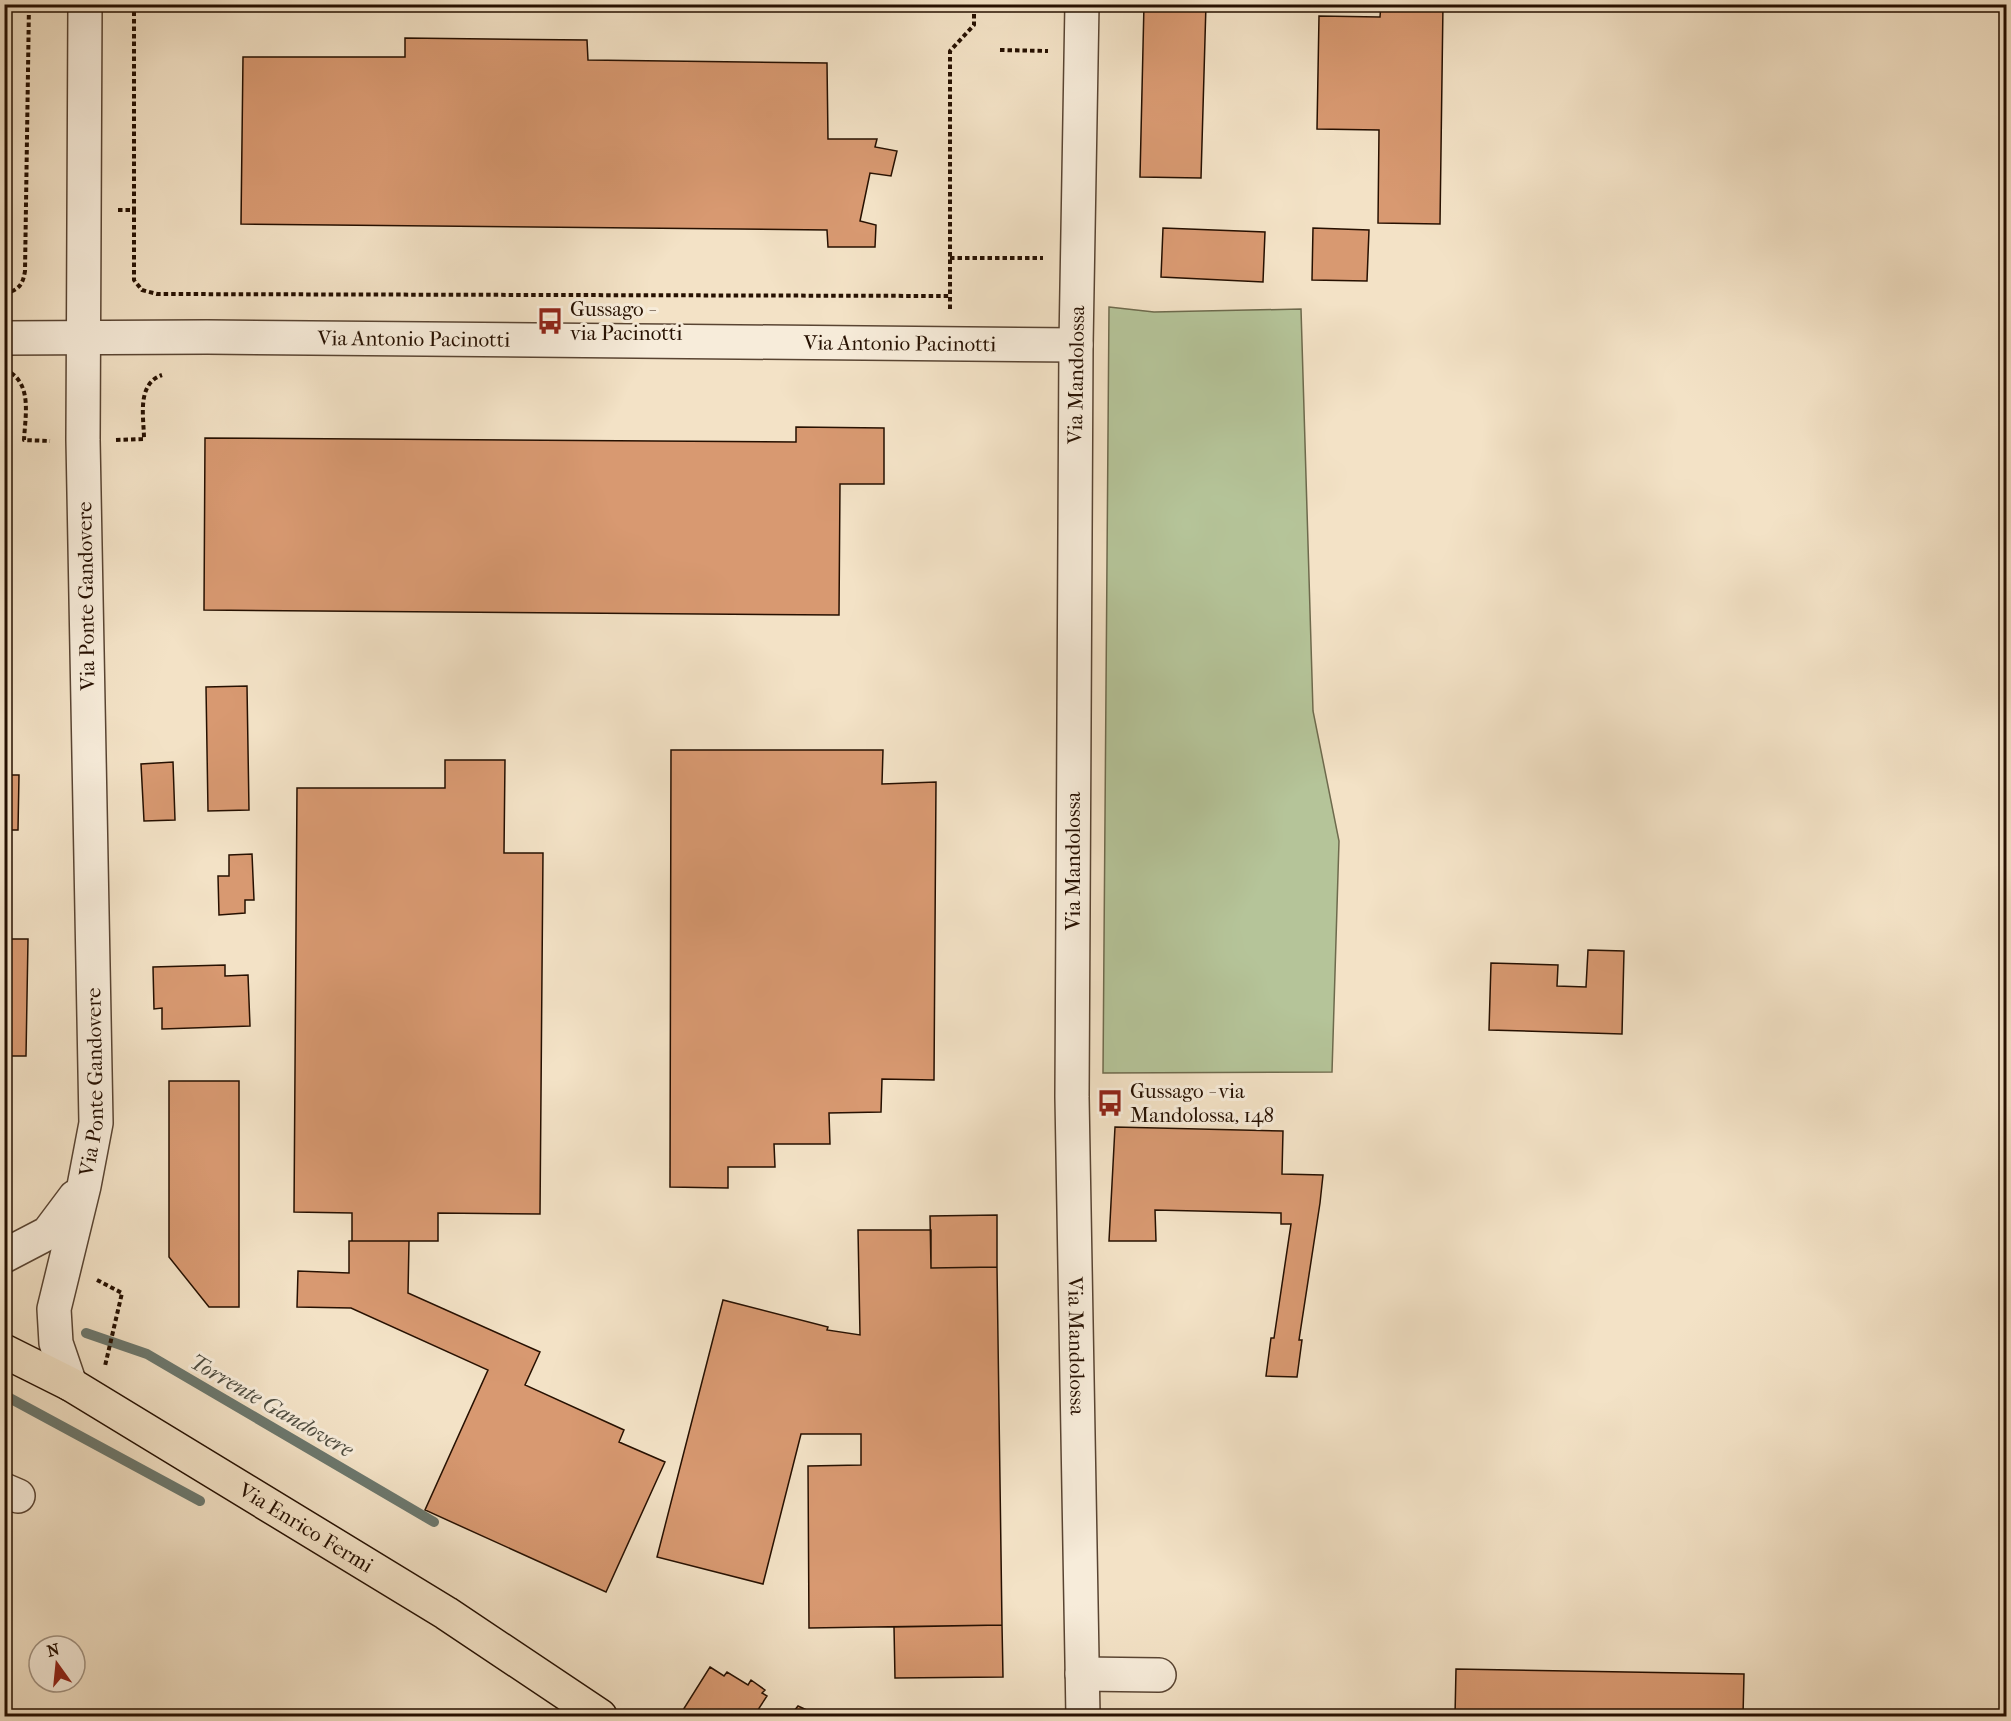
<svg xmlns="http://www.w3.org/2000/svg" width="2011" height="1721" font-family="'IM FELL French Canon',serif">
  <style>
    .green { fill: #b5c499; stroke: #6e6a4d; stroke-width: 1.5 }
    .lines { fill: none; stroke-linecap: round; stroke-linejoin: round }
    .stream { stroke: #6c786e; stroke-width: 10 }
    .building { fill: #d89971; stroke: #261001; stroke-width: 1.5 }
    .minor-casing { stroke: #594432; stroke-width: 36 }
    .major-casing { stroke: #261001; stroke-width: 36 }
    .path { stroke: #261001; stroke-width: 4; stroke-dasharray: 4.5 3; stroke-linecap: butt }
    .minor { stroke: #f7ecda; stroke-width: 33 }
    .major { stroke: #f3e2c6; stroke-width: 33 }
    .labels { text-anchor: middle; stroke-width: 6; stroke-linejoin: round; paint-order: stroke }
    .poi-label { font-size: 21px; fill: #261001; stroke: #f7ecda; text-anchor: start }
    .street-label { font-size: 21px; fill: #261001; stroke: #f7ecda }
    .water-label { font-size: 22px; font-style: italic; fill: #4f4d40; stroke: #f7ecda }
  </style>
  <rect width="100%" height="100%" fill="#f3e2c6"/>
  <filter id="stains"><feTurbulence type="fractalNoise" baseFrequency=".00333" numOctaves="4"/><feColorMatrix values="0 0 0 0 .2 0 0 0 0 .09 0 0 0 0 .02 0 0 0 .5 -.17"/></filter>
  <radialGradient id="worn" r=".72"><stop offset=".6" stop-color="#630" stop-opacity="0"/><stop offset="1" stop-color="#630" stop-opacity=".3"/></radialGradient>
  <!-- green -->
  <path class="green" d="M 1109,307 L 1154,312 L 1301,309 L 1313,711 L 1339,841 L 1332,1072 L 1103,1073 Z"/>
  <g class="lines">
    <!-- stream -->
    <path class="stream" d="M 86,1333 L 147,1354 L 434,1522
      M 4,1395 L 200,1501"/>
  </g>
  <!-- building -->
  <path class="building" d="M 1144,4 L 1206,4 L 1201,178 L 1140,177 Z
    M 1381,4 L 1443,4 L 1440,224 L 1378,223 L 1379,130 L 1317,129 L 1319,16 L 1380,17 Z
    M 405,38 L 587,40 L 588,60 L 827,63 L 828,139 L 877,139 L 875,147 L 897,151 L 891,176 L 870,173 L 860,221 L 876,225 L 875,247 L 828,247 L 827,230 L 241,224 L 243,57 L 405,57 Z
    M 1163,228 L 1265,232 L 1263,282 L 1161,277 Z
    M 1313,228 L 1369,230 L 1367,281 L 1312,280 Z
    M 796,427 L 884,428 L 884,484 L 840,484 L 839,615 L 204,610 L 205,438 L 796,442 Z
    M 247,686 L 249,810 L 208,811 L 206,687 Z
    M 671,750 L 883,750 L 882,784 L 936,782 L 934,1080 L 882,1079 L 881,1112 L 829,1113 L 830,1144 L 774,1144 L 775,1167 L 728,1167 L 728,1188 L 670,1187 Z
    M 445,760 L 505,760 L 504,853 L 543,853 L 540,1214 L 438,1213 L 438,1241 L 352,1241 L 352,1213 L 294,1212 L 297,788 L 445,788 Z
    M 173,762 L 175,820 L 144,821 L 141,764 Z
    M 4,775 L 19,775 L 18,830 L 4,830 Z
    M 252,854 L 254,900 L 245,900 L 245,913 L 219,915 L 218,876 L 229,876 L 229,855 Z
    M 4,939 L 28,939 L 26,1056 L 4,1056 Z
    M 1588,950 L 1624,951 L 1622,1034 L 1489,1030 L 1491,963 L 1558,965 L 1557,986 L 1586,987 Z
    M 225,965 L 225,976 L 248,975 L 250,1026 L 162,1029 L 162,1008 L 154,1009 L 153,967 Z
    M 169,1081 L 239,1081 L 239,1307 L 209,1307 L 169,1257 Z
    M 1115,1127 L 1283,1131 L 1282,1174 L 1323,1175 L 1320,1203 L 1299,1340 L 1302,1340 L 1297,1377 L 1266,1376 L 1271,1338 L 1274,1338 L 1291,1224 L 1281,1224 L 1281,1213 L 1155,1210 L 1156,1241 L 1109,1241 Z
    M 997,1215 L 997,1267 L 931,1268 L 930,1216 Z
    M 858,1230 L 931,1230 L 931,1268 L 997,1267 L 1002,1625 L 809,1628 L 808,1466 L 861,1465 L 861,1434 L 801,1434 L 763,1584 L 657,1557 L 723,1300 L 828,1327 L 827,1330 L 860,1335 Z
    M 349,1241 L 409,1241 L 408,1293 L 540,1352 L 525,1385 L 624,1430 L 619,1442 L 665,1462 L 606,1592 L 425,1510 L 488,1370 L 351,1308 L 297,1307 L 298,1271 L 349,1273 Z
    M 1002,1625 L 1003,1677 L 895,1678 L 894,1627 Z
    M 710,1667 L 724,1676 L 727,1672 L 748,1685 L 751,1680 L 765,1690 L 762,1693 L 767,1696 L 754,1716 L 694,1716 L 683,1710 Z
    M 1456,1669 L 1744,1674 L 1743,1716 L 1455,1716 Z
    M 798,1706 L 820,1716 L 790,1716 Z"/>
  <g class="lines">
    <defs>
      <g id="minor">
        <path id="s1" d="M 1082,4 L 1076,345 L 1072,1097 L 1083,1716"/>
        <path id="s2" d="M 4,338 L 207,337 L 1076,345"/>
        <path d="M 4,1256 L 48,1233 L 75,1197"/>
        <path id="s3" d="M 70,1384 L 56,1343 L 54,1309 L 84,1186 L 96,1123 L 83,440 L 85,4"/>
        <path d="M 4,1490 L 18,1496"/>
        <path d="M 1082,1674 L 1159,1675"/>
      </g>
      <g id="major">
        <path id="s4" d="M 4,1351 L 70,1384 L 446,1613 L 600,1716"/>
      </g>
    </defs>
    <!-- minor casing -->
    <use href="#minor" class="minor-casing"/>
    <!-- major casing -->
    <use href="#major" class="major-casing"/>
    <!-- path -->
    <path class="path" d="M 1000,50 L 1048,51
      M 118,210 L 134,210 L 134,4
      M 134,210 L 134,280 L 142,290 L 157,294 L 950,296
      M 950,258 L 1043,258
      M 4,293 C 19,291 23,284 25,271 L 29,4
      M 950,309 L 950,51 L 974,25 L 974,4
      M 11,373 C 32,387 25,418 24,440 L 50,441
      M 116,440 L 144,439 C 144,418 136,384 162,375
      M 97,1280 L 122,1293 L 105,1366"/>
    <!-- minor -->
    <use href="#minor" class="minor"/>
    <!-- major -->
    <use href="#major" class="major"/>
  </g>
  <!-- icons -->
  <defs>
    <symbol id="bus-bare" viewBox="-9 -9 18 18"><path d="M-5-6H5V4H4V6H2V4H-2V6H-4V4H-5ZM-3.5-4V0h7V-4ZM-3.5 1.2v1.5H-2V1.2ZM2 1.2v1.5H3.5V1.2Z" fill="#8f2418" stroke="#f7ecda" stroke-width="2.5" paint-order="stroke"/></symbol>
  </defs>
  <g fill-rule="evenodd">
    <use href="#bus-bare" x="531" y="302" width="38" height="38"/>
    <use href="#bus-bare" x="1091" y="1084" width="38" height="38"/>
  </g>
  <g class="labels">
    <!-- poi labels -->
    <g class="poi-label">
      <text x="570" y="316">Gussago -<tspan x="570" dy="24">via Pacinotti</tspan></text>
      <text x="1130" y="1098">Gussago - via<tspan x="1130" dy="24">Mandolossa, 148</tspan></text>
    </g>
    <!-- street labels -->
    <g class="street-label">
      <text dy="7" stroke="none"><textPath href="#s2" startOffset="410">Via Antonio Pacinotti</textPath></text>
      <text dy="7" stroke="none"><textPath href="#s2" startOffset="896">Via Antonio Pacinotti</textPath></text>
      <text transform="translate(1076 375) rotate(-89)" y="7">Via Mandolossa</text>
      <text transform="translate(86 596) rotate(-91)" y="7">Via Ponte Gandovere</text>
      <text transform="translate(1073 861) rotate(-90)" y="7">Via Mandolossa</text>
      <text dy="7" stroke="none"><textPath href="#s3" startOffset="309">Via Ponte Gandovere</textPath></text>
      <text dy="7" stroke="none"><textPath href="#s1" startOffset="1342">Via Mandolossa</textPath></text>
      <text dy="7" stroke="none"><textPath href="#s4" startOffset="350">Via Enrico Fermi</textPath></text>
    </g>
    <!-- water labels -->
    <g class="water-label">
      <text transform="translate(272 1405) rotate(30)" y="8">Torrente Gandovere</text>
    </g>
  </g>
  <!-- margin -->
  <rect width="2011" height="1721" fill="none" stroke="#f3e2c6" stroke-width="24"/>
  <rect x="6" y="6" width="1999" height="1709" fill="none" stroke="#261001" stroke-width="3"/>
  <rect x="12" y="12" width="1987" height="1697" fill="none" stroke="#261001" stroke-width="1.5"/>
  <!-- north arrow -->
  <g transform="translate(57 1664) rotate(345)"><circle r="28" fill="#f7ecda" stroke="#a39483" stroke-width="1.5"/>
  <path d="M0-4.5L10 22L0 15L-10 22Z" fill="#8f2418"/>
  <text y="-9" font-size="16" font-weight="bold" text-anchor="middle" fill="#261001">N</text>
  </g>
  <rect width="100%" height="100%" filter="url(#stains)"/>
  <rect width="100%" height="100%" fill="url(#worn)"/>
</svg>
